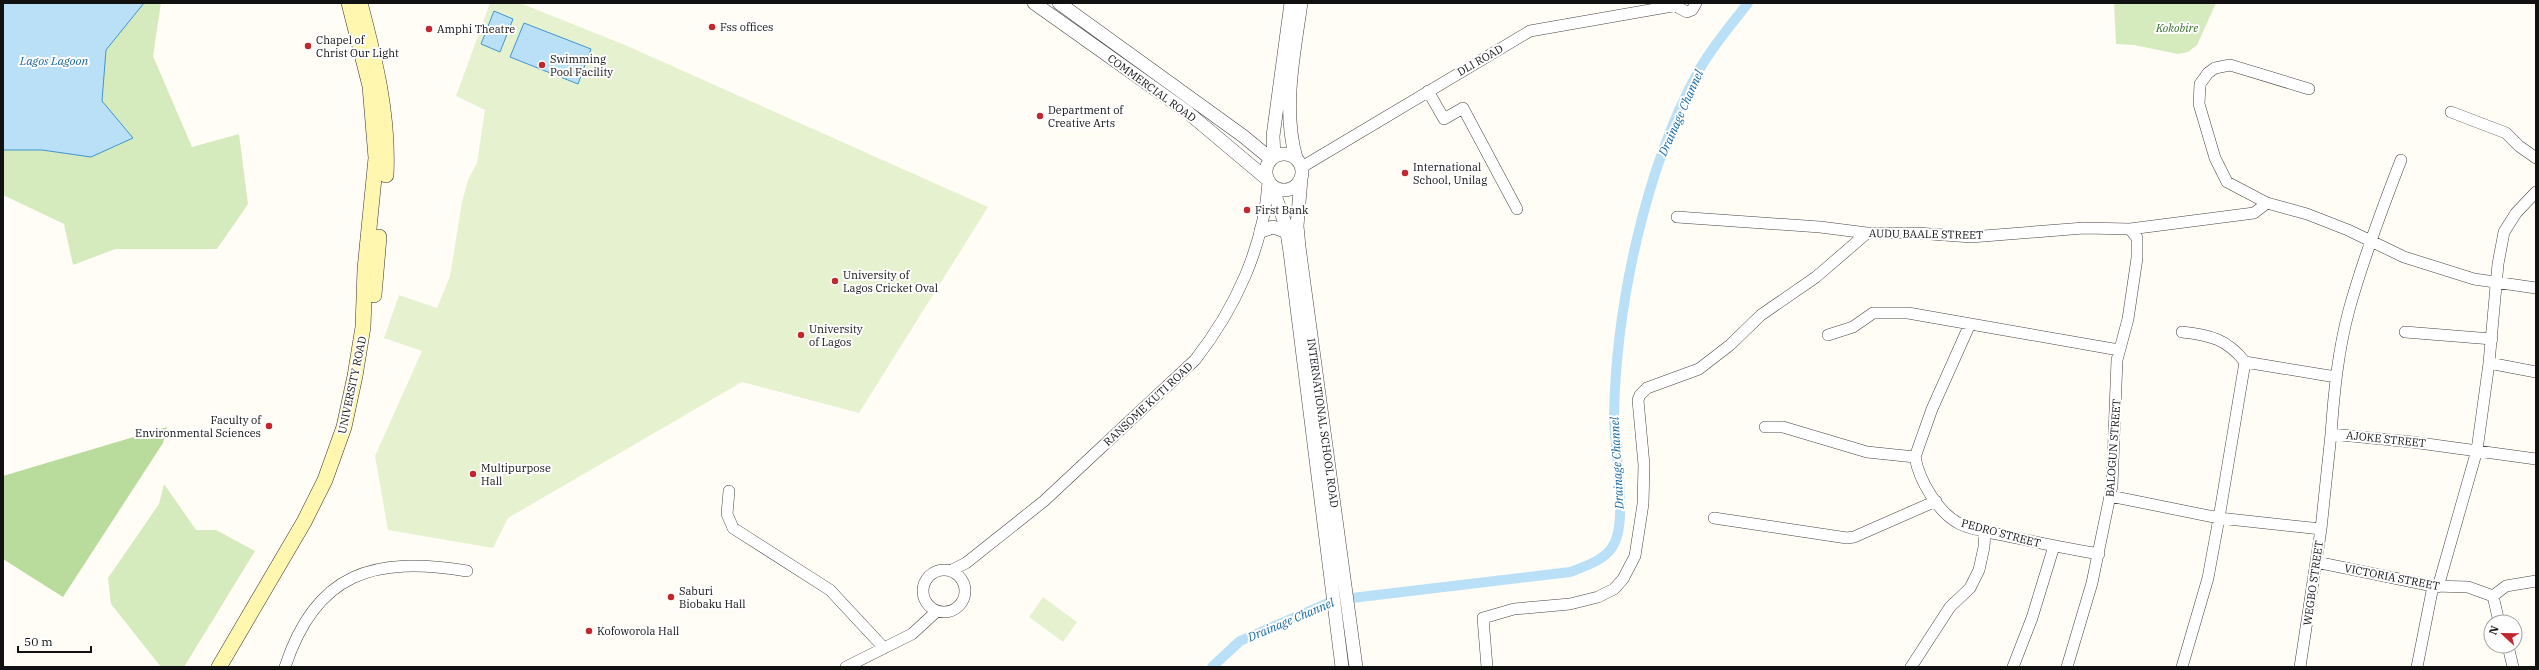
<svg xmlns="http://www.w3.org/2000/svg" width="2539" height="670" font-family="'IBM Plex Serif',serif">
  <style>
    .green { fill: #d5ebbd }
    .forest { fill: #b9dc9c }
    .pitch { fill: #e6f2cf }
    .water { fill: #b9e0f7; stroke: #3f96cf }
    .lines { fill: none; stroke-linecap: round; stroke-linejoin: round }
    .canal { stroke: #b9e0f7; stroke-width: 10 }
    .minor-casing { stroke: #444; stroke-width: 12 }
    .tertiary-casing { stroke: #444; stroke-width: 14 }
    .secondary-casing { stroke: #333; stroke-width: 16 }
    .minor { stroke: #fff; stroke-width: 11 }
    .tertiary { stroke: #fff; stroke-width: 13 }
    .secondary { stroke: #fff6b0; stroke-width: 15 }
    .poi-dot { fill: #c4262e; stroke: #fff; stroke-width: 1.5 }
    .labels { text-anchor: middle; stroke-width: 4; stroke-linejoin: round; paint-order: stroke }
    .poi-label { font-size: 11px; fill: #111; stroke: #fff; text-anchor: start }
    .park-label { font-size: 11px; font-style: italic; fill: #2f6b1f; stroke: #fff }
    .street-label { font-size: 11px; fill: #111; stroke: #fff }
    .water-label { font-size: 12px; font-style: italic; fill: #1768a6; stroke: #fff }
  </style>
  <rect width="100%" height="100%" fill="#fffdf5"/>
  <!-- green -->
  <path class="green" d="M 3,3 L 161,3 L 153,56 L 192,147 L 239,134 L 248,204 L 217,249 L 115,249 L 73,265 L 64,224 L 3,195 Z
    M 2114,3 L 2216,3 L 2197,45 L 2188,52 L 2178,54 L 2134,45 L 2116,44 Z
    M 164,484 L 196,530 L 216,530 L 255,551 L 184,667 L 161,667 L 111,604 L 108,578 L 159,504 Z"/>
  <!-- forest -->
  <path class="forest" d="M 167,427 L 163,443 L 63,597 L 3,559 L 3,476 Z"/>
  <!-- pitch -->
  <path class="pitch" d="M 490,3 L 520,3 L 625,45 L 988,207 L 859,413 L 742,382 L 508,518 L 493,548 L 388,530 L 375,456 L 422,351 L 384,338 L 399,295 L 437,308 L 450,276 L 462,202 L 468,180 L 477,163 L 485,110 L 456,96 Z
    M 1043,597 L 1077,622 L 1063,642 L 1029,617 Z"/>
  <!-- water -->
  <path class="water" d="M 3,3 L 144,3 L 106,50 L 102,101 L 133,138 L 91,157 L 42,150 L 3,150 Z
    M 494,11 L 513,19 L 500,52 L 481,44 Z
    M 524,23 L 591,49 L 578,84 L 510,57 Z"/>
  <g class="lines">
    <!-- canal -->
    <path class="canal" d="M 1212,667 L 1240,641 L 1335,600 L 1570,572 C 1586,566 1606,560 1614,544 C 1628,518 1614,447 1614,416 C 1616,306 1645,169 1698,72 C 1711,48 1731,25 1748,3"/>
    <defs>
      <path id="minor" d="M 1678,3 L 1679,8 L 1687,12 L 1692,10 L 1696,3
        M 2309,89 L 2230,65 L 2215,68 L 2208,73 L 2200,84 L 2199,104 L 2215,158 L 2227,182 L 2267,203 L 2307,214 L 2348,230 L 2404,257 L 2474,279 L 2536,288
        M 1428,91 L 1444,119 L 1463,108 L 1517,209
        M 2451,112 L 2506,133 L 2519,146 L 2536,158
        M 1302,167 L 1530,31 L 1678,5
        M 1677,217 L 1820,227 L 1867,233 L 1917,233 L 1971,237 L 2084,228 L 2130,229 L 2254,213 L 2267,203
        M 1970,324 L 1932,409 L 1915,457 C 1919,480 1938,513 1960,524 C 1972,530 1989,532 2002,535 C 2034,542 2066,548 2099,554
        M 2182,332 C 2210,335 2227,339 2245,362
        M 2405,332 L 2492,339
        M 1828,335 L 1853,327 L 1873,313 L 1908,313 L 2119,350
        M 2489,363 L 2536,372
        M 1765,427 L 1783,427 L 1867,452 L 1915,457
        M 2331,434 C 2334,392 2338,351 2349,310 C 2363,259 2382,209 2401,160
        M 729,491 L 727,514 L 733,528 L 830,590 L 884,648
        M 2110,496 L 2219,518 L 2208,578 L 2182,667
        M 1714,518 L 1847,538 L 1854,537 L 1936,501
        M 2321,529 L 2331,434 L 2412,442 L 2536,459
        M 2316,562 L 2433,586 L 2468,587 L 2493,596 L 2506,586 L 2536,581
        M923 591a21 21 0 1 1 42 0a21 21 0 1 1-42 0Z
        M 950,571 L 966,563 L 1044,501 L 1195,360 C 1235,309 1264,247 1268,182
        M 2438,587 L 2477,450 L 2489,363 L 2498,264 L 2504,232 L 2516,213 L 2536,192
        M 2493,596 L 2499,622
        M 2508,646 L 2513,667
        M 285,667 C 316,572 374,556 467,571
        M 846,667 L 912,634 L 937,611
        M 1487,667 L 1483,618 L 1514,609 L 1570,604 L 1598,597 L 1614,589 L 1623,579 L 1635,556 L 1643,504 L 1644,465 L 1638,400 L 1640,395 L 1647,388 L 1699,369 L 1730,345 L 1761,315 L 1816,277 L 1867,233
        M 1911,667 L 1950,607 L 1970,588 L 1979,570 L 1984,547 L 1985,531
        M 2013,667 L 2032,618 L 2054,546
        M 2067,667 L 2092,583 L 2112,486 L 2117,360 L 2128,319 L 2137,258 L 2137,238 L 2130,229
        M 2300,667 L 2321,529 L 2219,518 L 2245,362 L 2336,377
        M 2417,667 L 2433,586"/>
      <path id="tertiary" d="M 1034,3 L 1186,111 L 1267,179
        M 1059,3 L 1243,136 L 1271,159
        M1266 172a18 18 0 1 1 36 0a18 18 0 1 1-36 0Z
        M 1274,157 L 1273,136 L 1291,3
        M 1296,158 C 1282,108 1294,53 1301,3
        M 1301,179 L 1297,226 L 1299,247 L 1356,667
        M 1272,187 L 1286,226 L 1290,252 L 1342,667
        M 1261,231 L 1273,227 L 1287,232"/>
      <path id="secondary" d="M 360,3 C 375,60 389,115 386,175
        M 374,295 L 379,237
        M 219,667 L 304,522 L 325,480 L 344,427 L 355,376 L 363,327 L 365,269 L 376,158 L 370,86 L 349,3"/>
    </defs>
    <!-- minor casing -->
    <use href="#minor" class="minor-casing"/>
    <!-- tertiary casing -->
    <use href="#tertiary" class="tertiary-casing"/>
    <!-- secondary casing -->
    <use href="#secondary" class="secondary-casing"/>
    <!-- minor -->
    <use href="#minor" class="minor"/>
    <!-- tertiary -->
    <use href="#tertiary" class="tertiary"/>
    <!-- secondary -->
    <use href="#secondary" class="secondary"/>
  </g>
  <!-- markers -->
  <g class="poi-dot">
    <circle cx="712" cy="27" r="4"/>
    <circle cx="429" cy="29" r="4"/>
    <circle cx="308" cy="46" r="4"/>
    <circle cx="542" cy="65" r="4"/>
    <circle cx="1040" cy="116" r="4"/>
    <circle cx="1405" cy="173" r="4"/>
    <circle cx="1247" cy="210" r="4"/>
    <circle cx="835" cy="281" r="4"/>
    <circle cx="801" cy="335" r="4"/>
    <circle cx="269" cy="426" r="4"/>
    <circle cx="473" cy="474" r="4"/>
    <circle cx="671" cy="597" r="4"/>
    <circle cx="589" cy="631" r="4"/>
  </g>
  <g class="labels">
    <!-- poi labels -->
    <g class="poi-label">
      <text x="720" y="31">Fss offices</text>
      <text x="437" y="33">Amphi Theatre</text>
      <text x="316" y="44">Chapel of<tspan x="316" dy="13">Christ Our Light</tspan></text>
      <text x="550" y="63">Swimming<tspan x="550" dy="13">Pool Facility</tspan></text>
      <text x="1048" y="114">Department of<tspan x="1048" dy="13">Creative Arts</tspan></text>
      <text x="1413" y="171">International<tspan x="1413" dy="13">School, Unilag</tspan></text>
      <text x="1255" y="214">First Bank</text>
      <text x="843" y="279">University of<tspan x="843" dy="13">Lagos Cricket Oval</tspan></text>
      <text x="809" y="333">University<tspan x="809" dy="13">of Lagos</tspan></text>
      <text x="261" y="424" text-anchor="end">Faculty of<tspan x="261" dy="13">Environmental Sciences</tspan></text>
      <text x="481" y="472">Multipurpose<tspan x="481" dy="13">Hall</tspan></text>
      <text x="679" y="595">Saburi<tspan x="679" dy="13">Biobaku Hall</tspan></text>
      <text x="597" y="635">Kofoworola Hall</text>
    </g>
    <!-- park labels -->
    <g class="park-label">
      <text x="2177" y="32">Kokobire</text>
    </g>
    <!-- street labels -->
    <g class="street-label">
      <text transform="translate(1480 60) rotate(-30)" y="4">DLI ROAD</text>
      <text transform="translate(1152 88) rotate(36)" y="4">COMMERCIAL ROAD</text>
      <text transform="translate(1926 234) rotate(1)" y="4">AUDU BAALE STREET</text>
      <text transform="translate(352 385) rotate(-78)" y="4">UNIVERSITY ROAD</text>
      <text transform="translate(1148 404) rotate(-43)" y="4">RANSOME KUTI ROAD</text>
      <text transform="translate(1323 423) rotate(82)" y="4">INTERNATIONAL SCHOOL ROAD</text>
      <text transform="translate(2386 439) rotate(6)" y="4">AJOKE STREET</text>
      <text transform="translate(2113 448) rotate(-86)" y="4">BALOGUN STREET</text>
      <text transform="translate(2001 533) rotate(15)" y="4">PEDRO STREET</text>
      <text transform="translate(2392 577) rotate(11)" y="4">VICTORIA STREET</text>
      <text transform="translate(2313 583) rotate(-82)" y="4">WEGBO STREET</text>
    </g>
    <!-- water labels -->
    <g class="water-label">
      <text x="54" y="65">Lagos Lagoon</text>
      <text transform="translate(1681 113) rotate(-66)" y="4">Drainage Channel</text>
      <text transform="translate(1617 463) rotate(-93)" y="4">Drainage Channel</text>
      <text transform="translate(1291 620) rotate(-23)" y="4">Drainage Channel</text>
    </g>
  </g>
  <!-- border -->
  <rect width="2539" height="670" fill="none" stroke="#111111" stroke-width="8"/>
  <!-- north arrow -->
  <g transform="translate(2503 634) rotate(292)"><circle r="19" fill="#ffffff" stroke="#a0a0a0"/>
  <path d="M0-3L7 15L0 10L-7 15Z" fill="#c4262e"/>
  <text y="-6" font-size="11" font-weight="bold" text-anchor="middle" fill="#111111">N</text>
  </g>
  <!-- scale -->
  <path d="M18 646v6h73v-6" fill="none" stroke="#111111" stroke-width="2"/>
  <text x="24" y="646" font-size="12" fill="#111111" stroke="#ffffff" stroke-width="3" paint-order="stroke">50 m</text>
</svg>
